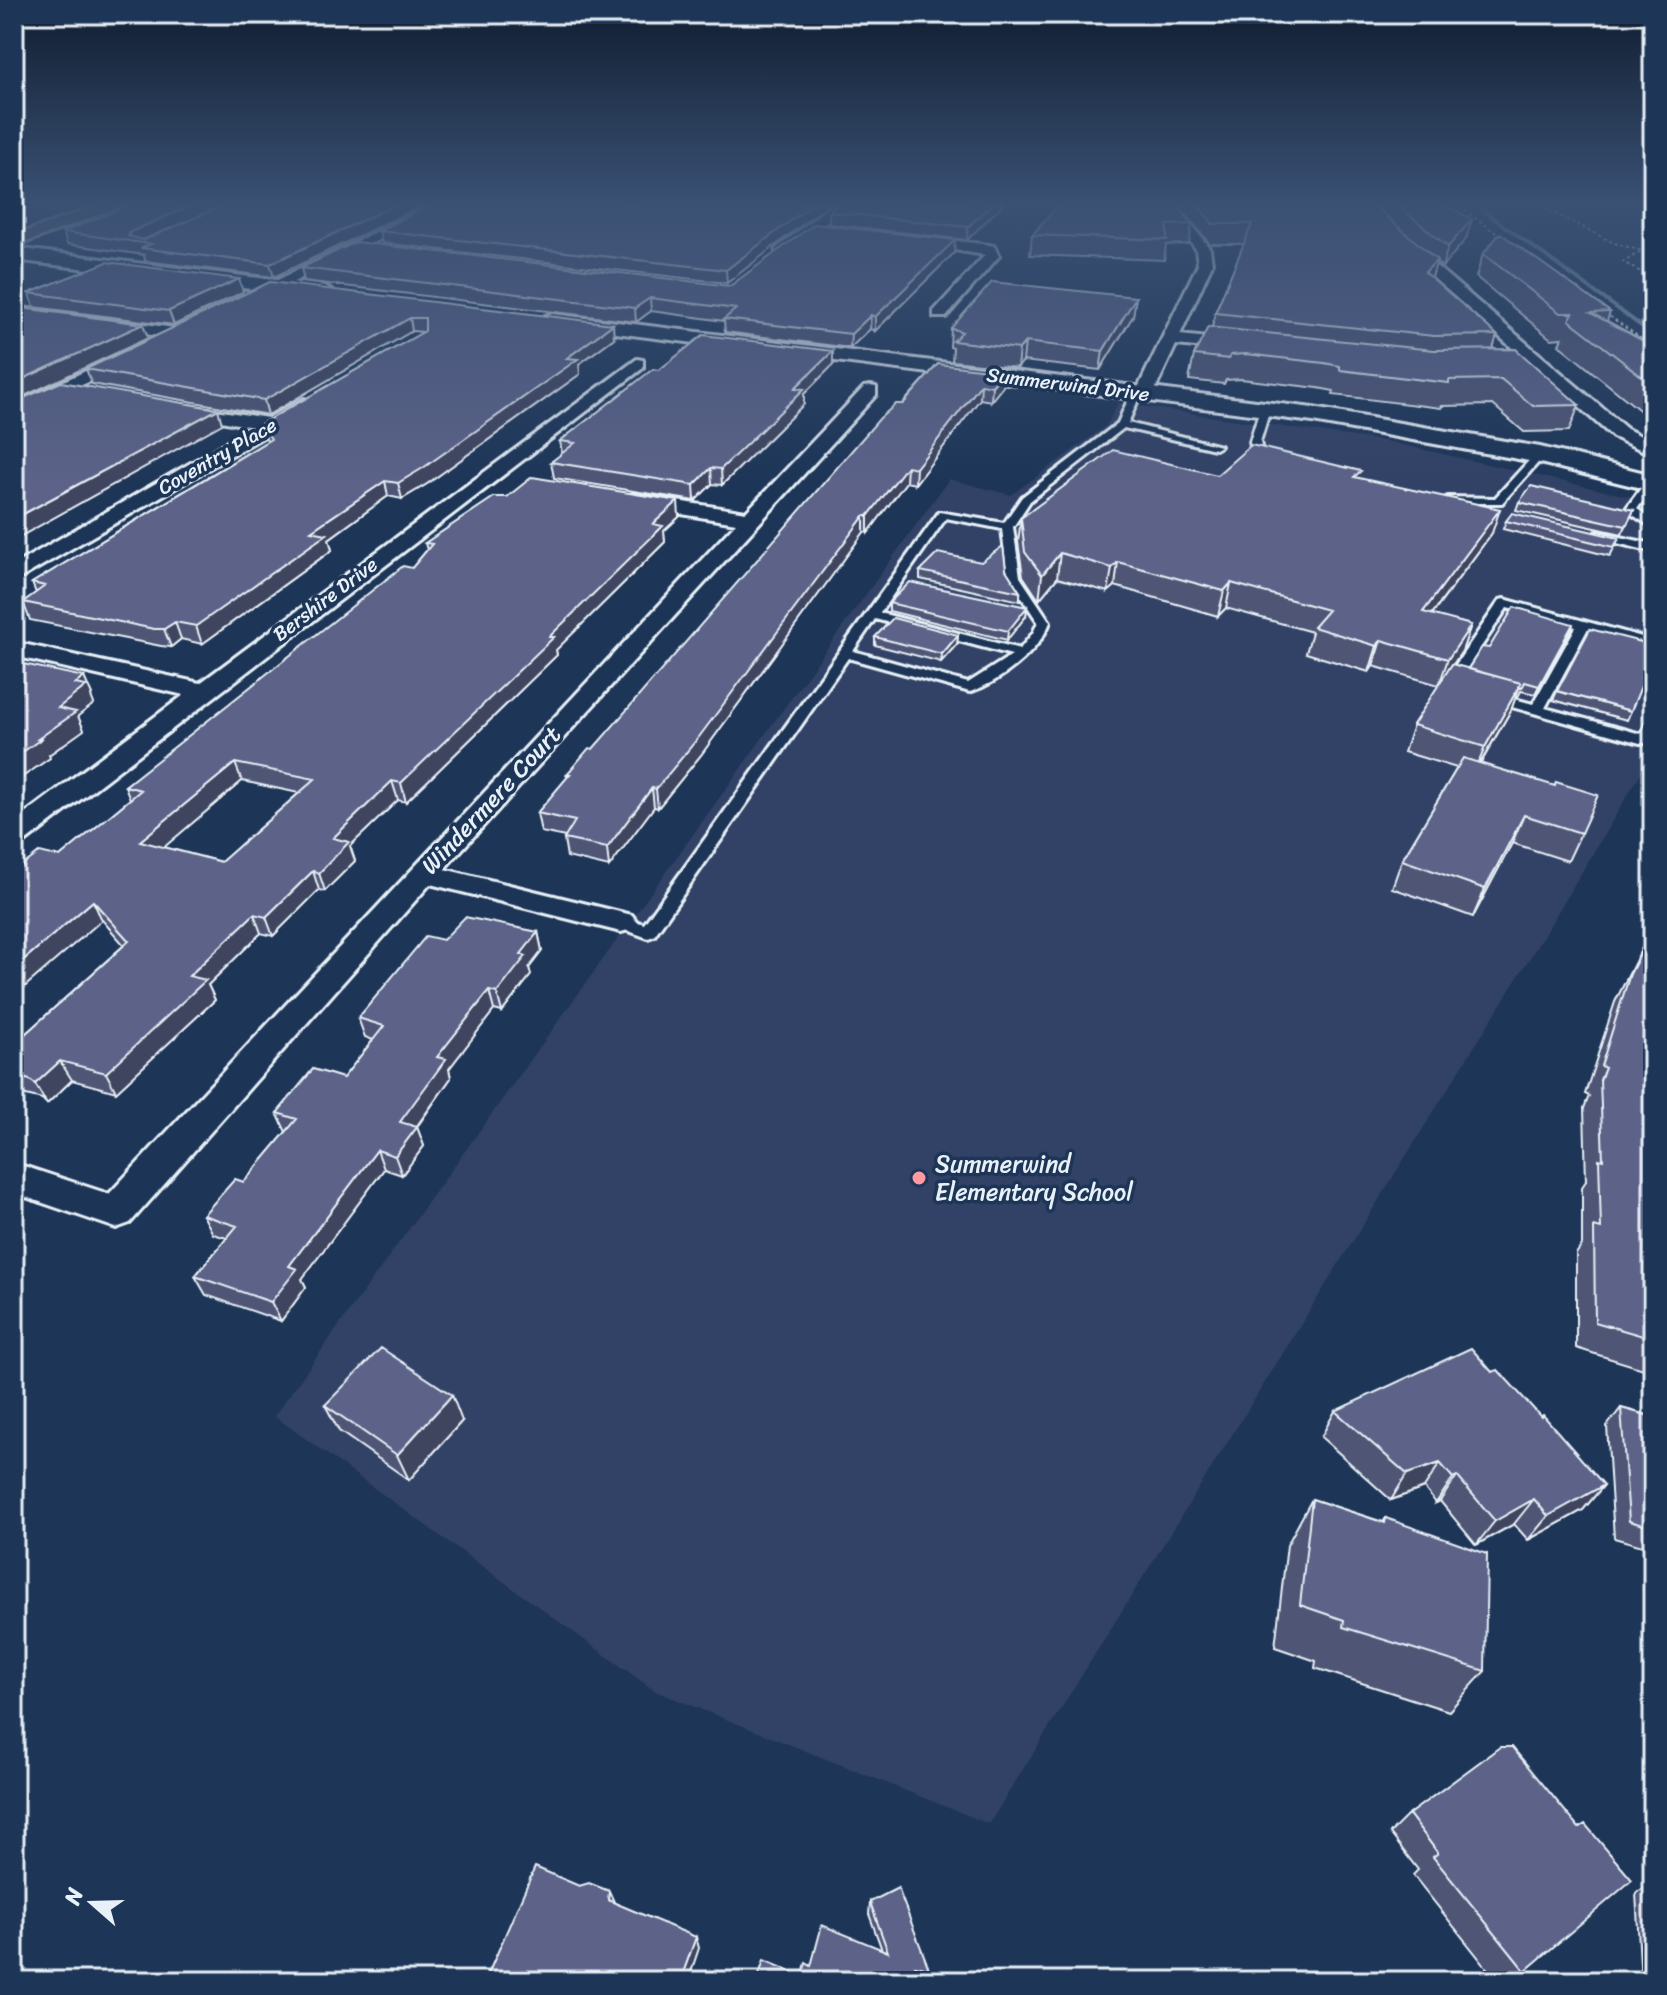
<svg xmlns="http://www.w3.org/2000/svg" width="1667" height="1995" font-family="Sriracha,sans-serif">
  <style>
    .built { fill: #304266 }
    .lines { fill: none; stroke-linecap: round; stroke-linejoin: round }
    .stream { fill: #83a0b4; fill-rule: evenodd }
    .service-casing { stroke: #e8f1f8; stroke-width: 6 }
    .minor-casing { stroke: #e8f1f8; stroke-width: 6 }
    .tertiary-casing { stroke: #e8f1f8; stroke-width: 6 }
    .primary-casing { stroke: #e8f1f8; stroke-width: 6 }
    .path { stroke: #e8f1f8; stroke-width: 2; stroke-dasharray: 3 3; stroke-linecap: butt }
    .service { fill: #1d3557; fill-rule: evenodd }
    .minor { fill: #1d3557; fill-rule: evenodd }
    .tertiary { fill: #1d3557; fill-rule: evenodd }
    .primary { fill: #6a7166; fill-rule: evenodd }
    .wall { fill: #4f5475; stroke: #e8f1f8; stroke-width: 2; fill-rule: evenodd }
    .shaded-wall { fill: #40455f; stroke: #e8f1f8; stroke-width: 2 }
    .building { fill: #5c6288; stroke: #e8f1f8; stroke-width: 2; fill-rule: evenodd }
    .poi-dot { fill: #ff9aa2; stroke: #1d3557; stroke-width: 3 }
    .labels { text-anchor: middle; stroke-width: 7; stroke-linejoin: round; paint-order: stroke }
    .far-street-label { font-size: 20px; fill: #e8f1f8; stroke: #1d3557 }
    .street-label { font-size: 24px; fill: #e8f1f8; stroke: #1d3557 }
    .poi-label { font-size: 24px; fill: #e8f1f8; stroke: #1d3557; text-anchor: start }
  </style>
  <rect width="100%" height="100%" fill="#1d3557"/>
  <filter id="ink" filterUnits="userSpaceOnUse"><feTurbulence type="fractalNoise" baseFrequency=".0125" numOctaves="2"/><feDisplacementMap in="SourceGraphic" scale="16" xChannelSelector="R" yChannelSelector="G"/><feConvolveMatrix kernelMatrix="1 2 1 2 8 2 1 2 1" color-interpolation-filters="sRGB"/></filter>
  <g filter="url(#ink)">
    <!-- built -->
    <path class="built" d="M 1118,403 L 1390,442 L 1653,502 L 1653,753 L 1541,940 L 989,1824 L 655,1691 L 274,1416 L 949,479 L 1011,495 L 1107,425 Z"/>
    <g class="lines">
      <!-- stream -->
      <path class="stream" d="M 1476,203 L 1653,332 L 1653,337 L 1470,203 Z"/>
      <defs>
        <path id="service" d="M 1136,390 L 1141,393 L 1128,423 L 1220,446 L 1215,449 L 1124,428 L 1030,501 L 1013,527 L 1020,577 L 1050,622 C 1039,652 1000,682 970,692 L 848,658 L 654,936 L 648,938 L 615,926 L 613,922 L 621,916 L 644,924 L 939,512 L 1004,523 L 1022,497 L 1118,423 L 1131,393 ZM 946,518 L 1002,529 L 1008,577 L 1038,622 L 1033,633 L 1020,649 L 880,613 ZM 875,619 L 1012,655 L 968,683 L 853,651 Z
          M 1265,406 L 1270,409 L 1260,442 L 1262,451 L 1276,459 L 1271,462 L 1253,455 L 1250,442 L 1260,409 Z
          M 1536,453 L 1545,455 L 1502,503 L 1448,503 L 1442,500 L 1448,497 L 1495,498 Z
          M 1651,479 L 1653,487 L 1637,509 L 1653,520 L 1653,528 L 1625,510 L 1647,480 Z
          M 1597,532 L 1653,544 L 1653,552 L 1593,537 L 1591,535 Z
          M 1504,599 L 1653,640 L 1653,648 L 1587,630 L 1545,708 L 1641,734 L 1648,721 L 1653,720 L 1653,738 L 1650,743 L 1640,743 L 1487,700 L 1485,697 L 1492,693 L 1533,704 L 1576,627 L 1507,608 L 1457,683 L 1457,689 L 1444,688 L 1442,685 L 1500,600 Z"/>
        <path id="minor" d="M 435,203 L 453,203 L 251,303 L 237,300 Z
          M 834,203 L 849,203 L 786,255 L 776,255 L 776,249 Z
          M 1161,203 L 1174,203 L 1210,249 L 1212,264 L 1180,335 L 1245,342 L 1253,347 L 1245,352 L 1176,345 L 1153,394 L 1144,399 L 1135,394 L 1198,264 L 1196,249 Z
          M 1348,203 L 1362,203 L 1627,429 L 1653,442 L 1653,455 L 1613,437 Z
          M 910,235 L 989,245 L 994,246 L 999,256 L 946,317 L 934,317 L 934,311 L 985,255 L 905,242 L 905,236 Z
          M 14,307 L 175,328 L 183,333 L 175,338 L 14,317 Z
          M 129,351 L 135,352 L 135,360 L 14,417 L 14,404 Z
          M 637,359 L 643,360 L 643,368 L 25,842 L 14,845 L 14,822 L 184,695 L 14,656 L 14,642 L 200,683 Z
          M 870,386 L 876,387 L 876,395 L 444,869 L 632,915 L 637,922 L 632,929 L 621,932 L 430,884 L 130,1223 L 116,1228 L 14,1193 L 14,1163 L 109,1194 L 736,523 L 633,506 L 623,500 L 626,496 L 633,494 L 746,512 L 864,387 Z
          M 304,399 L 311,401 L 311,409 L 14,582 L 14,565 L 253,427 L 167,411 L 167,403 L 268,418 Z"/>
        <path id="tertiary" d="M 14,248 L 325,286 L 335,292 L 325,298 L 14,260 Z
          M 552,314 L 1313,408 L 1540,447 L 1653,475 L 1653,491 L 1540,463 L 1313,422 L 545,324 L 542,320 L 545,316 Z"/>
        <path id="primary" d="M 104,203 L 129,203 L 14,247 L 14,236 Z"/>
      </defs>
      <!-- service casing -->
      <use href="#service" class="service-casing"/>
      <!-- minor casing -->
      <use href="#minor" class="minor-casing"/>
      <!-- tertiary casing -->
      <use href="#tertiary" class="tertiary-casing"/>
      <!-- primary casing -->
      <use href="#primary" class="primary-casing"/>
      <!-- path -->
      <path class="path" d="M 1455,203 L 1503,238
        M 1534,203 L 1614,243 L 1653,254
        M 1640,252 L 1623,262 L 1653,279
        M 1605,313 L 1653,347"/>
      <!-- service -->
      <use href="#service" class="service"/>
      <!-- minor -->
      <use href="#minor" class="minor"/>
      <!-- tertiary -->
      <use href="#tertiary" class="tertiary"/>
      <!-- primary -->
      <use href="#primary" class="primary"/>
    </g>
    <!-- wall -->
    <path class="wall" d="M 427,203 L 274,277 L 145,261 L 144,255 L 67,244 L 63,232 Z
      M 830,203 L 727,283 L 382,243 L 379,231 L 625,206 Z
      M 1004,203 L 967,240 L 829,224 L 829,212 Z
      M 1060,203 L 1192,224 L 1189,244 L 1166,245 L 1164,260 L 1030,255 L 1032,235 Z
      M 1177,203 L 1441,203 L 1466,239 L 1442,267 L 1436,262 L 1432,278 L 1497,335 L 1493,349 L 1579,405 L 1569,431 L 1524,432 L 1493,405 L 1442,406 L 1441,408 L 1333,395 L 1334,391 L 1318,388 L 1241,379 L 1226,380 L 1224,384 L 1189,380 L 1194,355 L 1212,327 L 1215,313 L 1244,244 L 1210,244 Z
      M 954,253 L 875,331 L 870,329 L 850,348 L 725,332 L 724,321 L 651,311 L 636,322 L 304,281 L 301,268 L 730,286 Z
      M 1483,254 L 1610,312 L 1607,321 L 1653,346 L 1653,421 L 1559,345 L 1562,338 L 1551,339 L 1476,277 Z
      M 270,282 L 614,338 L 579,364 L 580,374 L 427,484 L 402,499 L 388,496 L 329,539 L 332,550 L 202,644 L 181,639 L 171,647 L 161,646 L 30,620 L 23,602 L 36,593 L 32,583 L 267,441 L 261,424 L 423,332 L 412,331 L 268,415 L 92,384 L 86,369 Z
      M 243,292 L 174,325 L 34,307 L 29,293 Z
      M 1136,297 L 1133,316 L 1100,370 L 1023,361 L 1017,368 L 952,361 L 953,348 L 950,347 L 951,328 Z
      M 938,364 L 1003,386 L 991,401 L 980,399 L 915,484 L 906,482 L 868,533 L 864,532 L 701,755 L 658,808 L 654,807 L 609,867 L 567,857 L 564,839 L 565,837 L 541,832 L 537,813 L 567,778 L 567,774 L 593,749 Z
      M 833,365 L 804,394 L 804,404 L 722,485 L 712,484 L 695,501 L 554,478 L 551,462 L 562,454 L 560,441 L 659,370 Z
      M 1217,475 L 1359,478 L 1492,533 L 1432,615 L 1471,625 L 1462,651 L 1453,665 L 1468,669 L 1489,648 L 1569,633 L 1535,694 L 1521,691 L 1518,697 L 1516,696 L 1511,710 L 1481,763 L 1581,833 L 1568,861 L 1512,843 L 1473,917 L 1392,888 L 1402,860 L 1457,768 L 1404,752 L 1413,725 L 1439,685 L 1373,666 L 1369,672 L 1306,653 L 1312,632 L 1226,608 L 1218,616 L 1115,586 L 1108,592 L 1057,578 L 1039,600 L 1023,576 L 1018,542 L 1021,518 Z
      M 1519,502 L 1634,510 L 1622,534 L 1516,510 Z
      M 679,517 L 664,531 L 665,542 L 556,650 L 557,655 L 406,802 L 398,800 L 350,846 L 355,861 L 325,891 L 319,890 L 273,936 L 261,933 L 208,985 L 215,1000 L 116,1092 L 72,1080 L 47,1104 L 42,1099 L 14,1092 L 14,1044 L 124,945 L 102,920 L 60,857 L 130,799 L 125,786 L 412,568 L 427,550 L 425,543 ZM 242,781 L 299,793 L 221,862 L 164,847 Z
      M 1506,521 L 1619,538 L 1610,556 L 1503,529 Z
      M 1006,570 L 1020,592 L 1020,601 L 920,579 L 920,571 Z
      M 889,603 L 1027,607 L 1026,616 L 1007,640 L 889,611 Z
      M 958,635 L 957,644 L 941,662 L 875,645 L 875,637 Z
      M 1557,691 L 1631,711 L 1627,720 L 1553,700 Z
      M 1653,926 L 1653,1372 L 1576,1348 L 1576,1254 L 1582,1245 L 1582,1187 L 1586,1181 L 1584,1108 L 1589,1096 L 1585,1094 L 1615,1002 Z
      M 538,932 L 542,951 L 529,968 L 531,975 L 502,1012 L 494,1010 L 449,1069 L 451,1078 L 417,1127 L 424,1146 L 402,1175 L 384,1169 L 302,1279 L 306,1287 L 281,1321 L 206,1295 L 195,1276 L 227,1238 L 213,1234 L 203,1215 L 244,1182 L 286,1132 L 277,1113 L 343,1078 L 373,1040 L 365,1037 L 358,1018 L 443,940 Z
      M 1492,1372 L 1541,1417 L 1604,1485 L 1583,1510 L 1528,1540 L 1514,1524 L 1476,1545 L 1440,1501 L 1436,1503 L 1424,1488 L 1391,1500 L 1321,1437 L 1335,1411 Z
      M 325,1405 L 462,1421 L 409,1480 L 339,1431 Z
      M 1621,1408 L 1647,1415 L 1649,1412 L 1653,1413 L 1653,1549 L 1614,1538 L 1607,1426 Z
      M 1312,1499 L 1383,1522 L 1386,1518 L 1485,1671 L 1449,1711 L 1315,1668 L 1316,1661 L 1275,1647 L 1287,1545 Z
      M 1409,1814 L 1525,1971 L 1509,1981 L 1497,1981 L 1413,1875 L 1418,1870 L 1390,1833 Z
      M 1653,1882 L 1653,1981 L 1641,1981 L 1636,1893 Z
      M 870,1902 L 929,1969 L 927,1979 L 913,1976 L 912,1981 L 757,1981 L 802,1976 L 811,1966 L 882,1950 L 869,1914 Z"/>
    <!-- shaded-wall -->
    <path class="shaded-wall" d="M 197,203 L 229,203 L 138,242 L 133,242 L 130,232 Z
      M 399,203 L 427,203 L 274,277 L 270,264 Z
      M 814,203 L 830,203 L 727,283 L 726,270 Z
      M 993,203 L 1004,203 L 967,240 L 968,227 Z
      M 1472,219 L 1466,239 L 1442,267 L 1448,247 Z
      M 955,240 L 954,253 L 875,331 L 875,317 Z
      M 1437,260 L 1431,280 L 1425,272 Z
      M 239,279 L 243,292 L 174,325 L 169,311 Z
      M 1136,297 L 1133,316 L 1100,370 L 1103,351 Z
      M 650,298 L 651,311 L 636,322 L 635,308 Z
      M 871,315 L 870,329 L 850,348 L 851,334 Z
      M 410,318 L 412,331 L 268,415 L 264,400 Z
      M 143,324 L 148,338 L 14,401 L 14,383 Z
      M 613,324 L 614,338 L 579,364 L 580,374 L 427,484 L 402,499 L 398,483 Z
      M 1025,342 L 1023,361 L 1017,368 L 1019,349 Z
      M 833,351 L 833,365 L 804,394 L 804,404 L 722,485 L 721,469 L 795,388 Z
      M 1004,372 L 1003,386 L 991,401 L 992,386 Z
      M 981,384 L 980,399 L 915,484 L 916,468 Z
      M 218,409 L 222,424 L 14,540 L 14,519 Z
      M 907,466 L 906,482 L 868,533 L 868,516 Z
      M 711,468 L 712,484 L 695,501 L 694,485 Z
      M 385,481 L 388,496 L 329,539 L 332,550 L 202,644 L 196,626 L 311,531 Z
      M 678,501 L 679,517 L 664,531 L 665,542 L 556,650 L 557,655 L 406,802 L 401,783 L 549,637 L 653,524 Z
      M 1500,509 L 1492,533 L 1415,637 L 1423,612 Z
      M 864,516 L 864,532 L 701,755 L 658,808 L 656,789 Z
      M 1060,553 L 1057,578 L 1039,600 L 1042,575 Z
      M 1118,562 L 1115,586 L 1108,592 L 1112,568 Z
      M 1231,583 L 1226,608 L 1218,616 L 1224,591 Z
      M 1027,607 L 1026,616 L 1007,640 L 1008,631 Z
      M 175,622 L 181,639 L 171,647 L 164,629 Z
      M 1573,624 L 1569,633 L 1535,694 L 1539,686 Z
      M 1471,625 L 1462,651 L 1439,685 L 1448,659 Z
      M 958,635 L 957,644 L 941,662 L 942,654 Z
      M 1381,640 L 1373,666 L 1369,672 L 1377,646 Z
      M 84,677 L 92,695 L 91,696 L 94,704 L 78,716 L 84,730 L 49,755 L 50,758 L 15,782 L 14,780 L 14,758 L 38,739 L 75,684 Z
      M 1521,683 L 1511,710 L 1474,774 L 1485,747 Z
      M 235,763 L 242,781 L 149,860 L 140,841 Z
      M 392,781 L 398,800 L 350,846 L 355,861 L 325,891 L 319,873 L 333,838 Z
      M 652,788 L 654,807 L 609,867 L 607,848 Z
      M 1524,815 L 1512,843 L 1473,917 L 1485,889 Z
      M 313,871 L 319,890 L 273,936 L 266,917 Z
      M 93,901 L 102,920 L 14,996 L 14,968 Z
      M 254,914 L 261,933 L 208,985 L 215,1000 L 116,1092 L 106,1073 L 189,976 Z
      M 538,932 L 542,951 L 529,968 L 531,975 L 502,1012 L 497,993 L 521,954 Z
      M 489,991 L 494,1010 L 449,1069 L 451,1078 L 406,1141 L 400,1122 L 437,1057 Z
      M 60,1061 L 72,1080 L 47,1104 L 35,1084 Z
      M 417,1127 L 424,1146 L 402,1175 L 395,1156 Z
      M 377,1150 L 384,1169 L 302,1279 L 306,1287 L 281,1321 L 271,1302 L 289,1266 Z
      M 452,1395 L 462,1421 L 409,1480 L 397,1455 Z
      M 1440,1463 L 1424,1488 L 1391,1500 L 1407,1474 Z
      M 1457,1476 L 1440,1501 L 1436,1503 L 1453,1478 Z
      M 1604,1485 L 1583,1510 L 1528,1540 L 1548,1516 Z
      M 1534,1499 L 1514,1524 L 1476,1545 L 1495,1521 Z
      M 609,1891 L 614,1902 L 614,1912 L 608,1900 Z
      M 696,1937 L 699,1948 L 688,1981 L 680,1981 Z
      M 896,1972 L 894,1981 L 878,1981 Z"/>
    <!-- building -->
    <path class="building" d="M 135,203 L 197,203 L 130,232 L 128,236 L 144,240 L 229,203 L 399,203 L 270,264 L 141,248 L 151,244 L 63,232 Z
      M 433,203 L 622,203 L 622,206 L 634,207 L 638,203 L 814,203 L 726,270 L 379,231 Z
      M 838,203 L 993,203 L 968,227 L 829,212 Z
      M 1060,203 L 1176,203 L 1192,224 L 1167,225 L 1167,240 L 1032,235 Z
      M 1196,203 L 1371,203 L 1437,260 L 1425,272 L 1497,335 L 1434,336 L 1215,313 L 1252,224 L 1213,224 Z
      M 1395,203 L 1441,203 L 1472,219 L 1448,247 Z
      M 814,224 L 955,240 L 875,317 L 871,315 L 851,334 L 724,319 L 736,309 L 650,298 L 635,308 L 301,268 L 356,242 L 730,286 Z
      M 1500,233 L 1610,312 L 1591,313 L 1653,346 L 1653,385 L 1569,320 L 1573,313 L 1560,313 L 1483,254 Z
      M 107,262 L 239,279 L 169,311 L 29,293 Z
      M 270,282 L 613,324 L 567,358 L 578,359 L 423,468 L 398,483 L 385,481 L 311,531 L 327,534 L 196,626 L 175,622 L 164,629 L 154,629 L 23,602 L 45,586 L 32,583 L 271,439 L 261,424 L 425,331 L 425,318 L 410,318 L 264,400 L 86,369 Z
      M 992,282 L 1136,297 L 1103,351 L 1025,342 L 1019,349 L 953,341 L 962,332 L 951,328 Z
      M 14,307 L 143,324 L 14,383 Z
      M 1208,327 L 1434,350 L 1516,349 L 1579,405 L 1533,406 L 1501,379 L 1449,380 L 1449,383 L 1340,370 L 1340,366 L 1324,363 L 1246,354 L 1231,355 L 1229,359 L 1194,355 Z
      M 703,335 L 833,351 L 795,388 L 804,389 L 721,469 L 711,468 L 694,485 L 551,462 L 575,443 L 560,441 L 653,369 L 659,370 Z
      M 938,364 L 1004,372 L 992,386 L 981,384 L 916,468 L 907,466 L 868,516 L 864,516 L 699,737 L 656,789 L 652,788 L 607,848 L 564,839 L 575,821 L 537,813 L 570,774 L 567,774 L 589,748 L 593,749 L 880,418 L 896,404 L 903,404 Z
      M 61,382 L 218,409 L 14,519 L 14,402 Z
      M 1251,445 L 1361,471 L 1354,477 L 1500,509 L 1423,612 L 1471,625 L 1448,659 L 1381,640 L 1377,646 L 1313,627 L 1328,610 L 1231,583 L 1224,591 L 1118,562 L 1112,568 L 1060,553 L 1042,575 L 1025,552 L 1021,518 L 1113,450 L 1217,475 Z
      M 532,477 L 678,501 L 653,524 L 663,526 L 549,637 L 554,637 L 401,783 L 392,781 L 333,838 L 349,842 L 319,873 L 313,871 L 266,917 L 254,914 L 189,976 L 206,980 L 106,1073 L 60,1061 L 35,1084 L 30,1080 L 14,1076 L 14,1044 L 129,941 L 93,901 L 14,968 L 14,872 L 40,852 L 60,857 L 141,790 L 125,786 L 403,566 L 412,568 L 432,544 L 425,543 L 494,497 L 507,497 ZM 235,763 L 315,779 L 221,862 L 140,841 Z
      M 1531,486 L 1634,510 L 1626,526 L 1519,502 Z
      M 1512,513 L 1619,538 L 1614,547 L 1506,521 Z
      M 1003,546 L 1006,570 L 1020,592 L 920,571 L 938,553 L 981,562 Z
      M 910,582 L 1027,607 L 1008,631 L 889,603 Z
      M 1514,607 L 1573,624 L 1539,686 L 1525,682 L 1522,688 L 1519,687 L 1521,683 L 1468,669 L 1482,647 L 1489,648 Z
      M 893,618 L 958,635 L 942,654 L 875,637 Z
      M 1590,629 L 1653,645 L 1653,657 L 1631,711 L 1557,691 Z
      M 14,662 L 84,677 L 75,684 L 86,686 L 58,708 L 76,712 L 38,739 L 41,739 L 14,758 Z
      M 1452,664 L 1521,683 L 1485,747 L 1413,725 Z
      M 1463,758 L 1555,786 L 1556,782 L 1598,795 L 1581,833 L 1524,815 L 1485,889 L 1402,860 Z
      M 465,917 L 538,932 L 521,954 L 526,956 L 497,993 L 489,991 L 437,1057 L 446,1059 L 400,1122 L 417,1127 L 395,1156 L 377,1150 L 289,1266 L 297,1269 L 271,1302 L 195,1276 L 237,1226 L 203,1215 L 235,1179 L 244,1182 L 297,1119 L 277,1113 L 313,1069 L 343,1078 L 384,1026 L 358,1018 L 426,936 L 443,940 Z
      M 1653,929 L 1653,1339 L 1595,1322 L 1594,1227 L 1601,1229 L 1599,1159 L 1603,1160 L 1600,1080 L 1605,1068 L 1601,1066 L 1630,974 Z
      M 381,1348 L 452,1395 L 397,1455 L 325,1405 Z
      M 1471,1348 L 1492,1372 L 1498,1370 L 1541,1417 L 1543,1415 L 1604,1485 L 1548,1516 L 1534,1499 L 1495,1521 L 1457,1476 L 1453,1478 L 1440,1463 L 1407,1474 L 1335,1411 Z
      M 1621,1408 L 1650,1416 L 1649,1412 L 1653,1413 L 1653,1528 L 1629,1521 Z
      M 1312,1499 L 1385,1523 L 1386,1518 L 1487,1554 L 1485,1671 L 1343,1627 L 1344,1620 L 1300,1605 Z
      M 1500,1747 L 1512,1747 L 1579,1828 L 1585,1824 L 1632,1880 L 1525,1971 L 1433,1857 L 1438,1853 L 1409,1814 Z
      M 535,1867 L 579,1886 L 589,1883 L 609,1891 L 608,1900 L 696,1937 L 680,1981 L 485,1981 Z
      M 898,1888 L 929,1969 L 915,1966 L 912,1981 L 899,1981 L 896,1972 L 878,1981 L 757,1981 L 764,1960 L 802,1976 L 806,1963 L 811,1966 L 822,1925 L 888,1952 L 870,1902 Z"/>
  </g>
  <!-- sky -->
  <linearGradient id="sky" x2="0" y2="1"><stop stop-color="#101d30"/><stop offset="0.42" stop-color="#3a5174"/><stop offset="1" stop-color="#3a5174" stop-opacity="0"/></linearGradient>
  <rect width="1667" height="483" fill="url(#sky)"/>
  <!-- markers -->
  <circle class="poi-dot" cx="919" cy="1178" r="8"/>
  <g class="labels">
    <!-- far-street labels -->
    <g class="far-street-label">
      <text transform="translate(1068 384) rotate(7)" y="7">Summerwind Drive</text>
      <text transform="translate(217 456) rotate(-30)" y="7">Coventry Place</text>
      <text transform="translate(325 599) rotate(-37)" y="7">Bershire Drive</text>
    </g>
    <!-- street labels -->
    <g class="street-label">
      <text transform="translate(491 800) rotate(-47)" y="8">Windermere Court</text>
    </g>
    <!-- poi labels -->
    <g class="poi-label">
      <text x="935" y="1172">Summerwind<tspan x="935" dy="28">Elementary School</tspan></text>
    </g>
  </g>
  <!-- margin -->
  <rect width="1667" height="1995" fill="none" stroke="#1d3557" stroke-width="48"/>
  <rect x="24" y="24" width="1619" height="1947" fill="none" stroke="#e8f1f8" stroke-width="3" filter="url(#ink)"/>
  <!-- north arrow -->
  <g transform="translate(92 1903) rotate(290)" stroke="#1d3557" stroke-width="6" paint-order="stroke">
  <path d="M0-6L14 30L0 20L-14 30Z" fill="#e8f1f8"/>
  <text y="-12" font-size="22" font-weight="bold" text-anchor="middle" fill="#e8f1f8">N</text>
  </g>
</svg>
